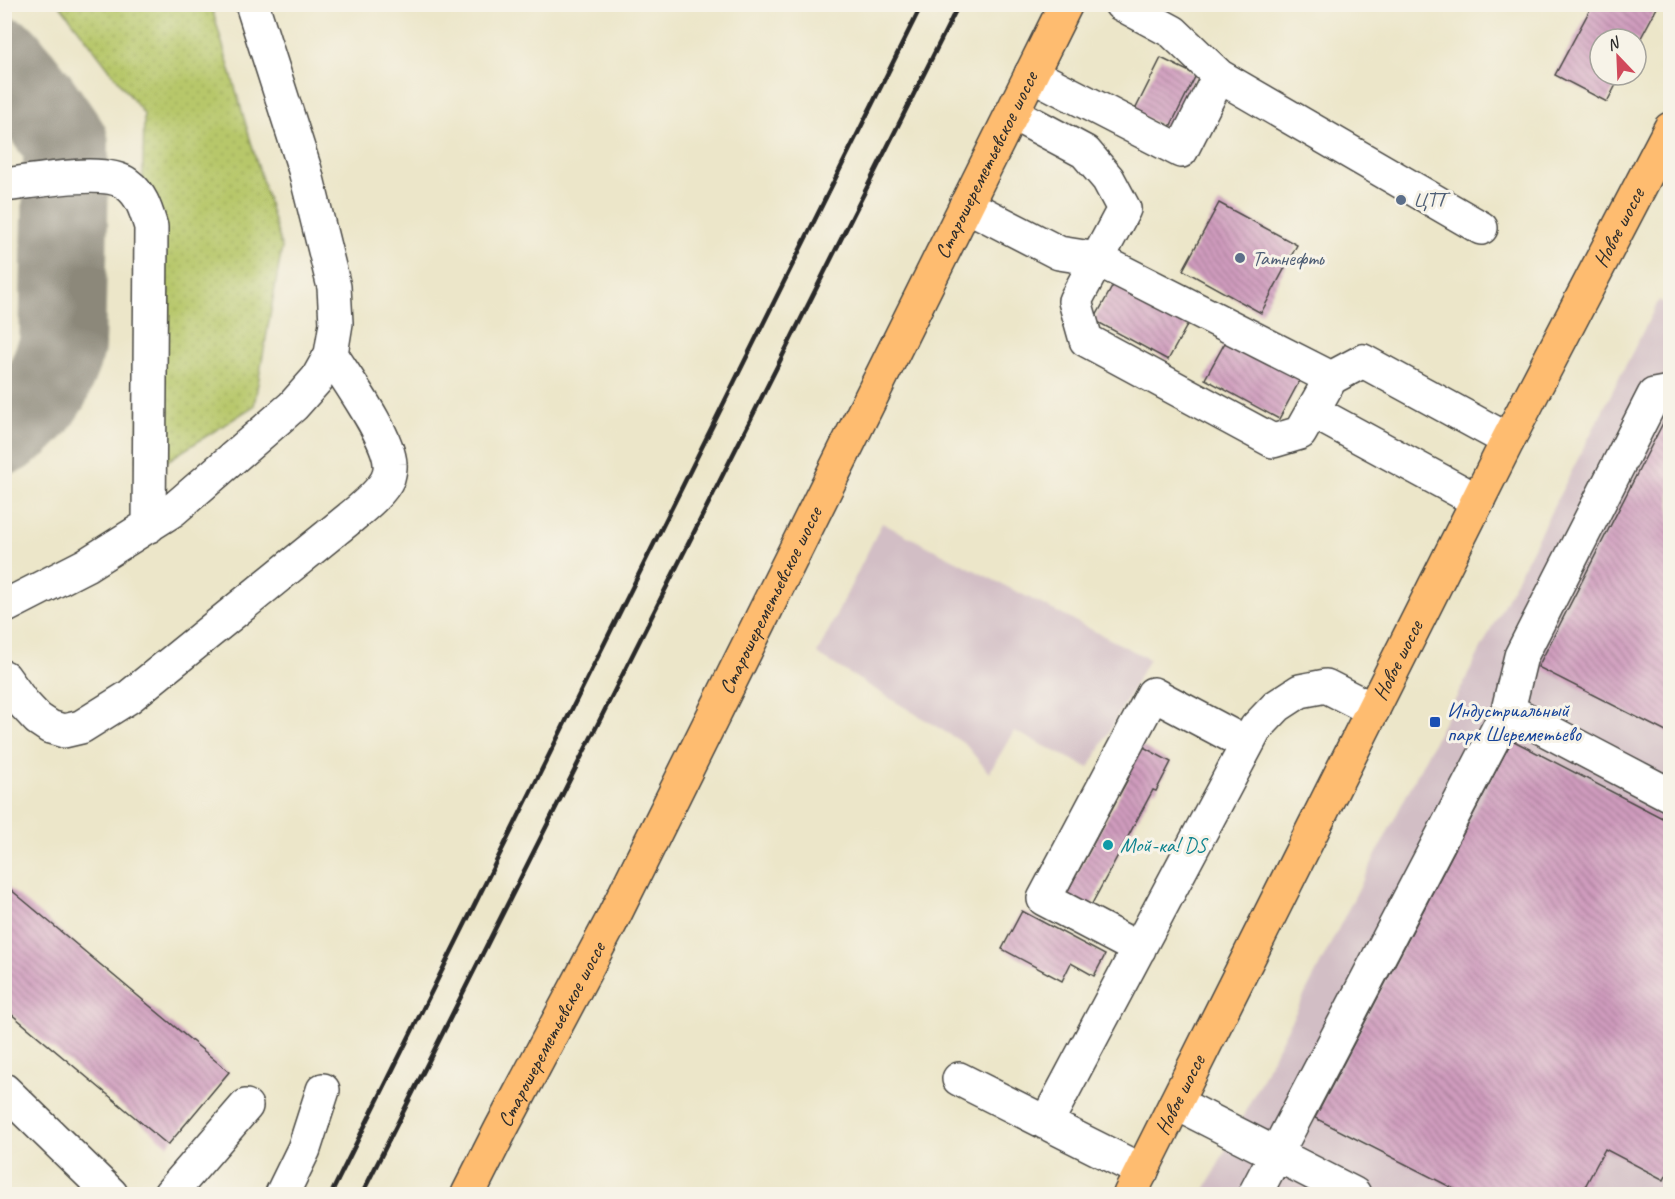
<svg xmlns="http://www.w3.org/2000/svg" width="1675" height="1199" font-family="Caveat,sans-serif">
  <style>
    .industrial { fill: #d2bec5 }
    .grass { fill: url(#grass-dots); stroke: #71794a; stroke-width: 1.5 }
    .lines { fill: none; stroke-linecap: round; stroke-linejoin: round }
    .taxiway { stroke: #8c887a; stroke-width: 86 }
    .building { fill: url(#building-back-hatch) }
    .minor-casing { stroke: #484743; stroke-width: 36 }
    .major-casing { stroke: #484743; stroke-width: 36 }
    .minor { stroke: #fff; stroke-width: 33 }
    .major { stroke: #febc70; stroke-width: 33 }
    .rail { stroke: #2b2b2b; stroke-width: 4.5 }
    .service-dot { fill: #5c6f8a; stroke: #f7f3e8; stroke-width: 2 }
    .transit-dot { fill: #1a4fb4; stroke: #f7f3e8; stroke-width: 2 }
    .culture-dot { fill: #0f9aa8; stroke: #f7f3e8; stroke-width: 2 }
    .labels { text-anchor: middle; stroke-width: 6; stroke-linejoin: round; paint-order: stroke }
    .street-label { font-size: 21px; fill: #2b2b2b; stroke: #f7f3e8 }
    .service-label { font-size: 21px; fill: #4e5e75; stroke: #f7f3e8; text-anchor: start }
    .transit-label { font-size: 21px; fill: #164399; stroke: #f7f3e8; text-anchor: start }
    .culture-label { font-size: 21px; fill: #0d838f; stroke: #f7f3e8; text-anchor: start }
  </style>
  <defs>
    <pattern id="grass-dots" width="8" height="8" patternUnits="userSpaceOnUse" patternTransform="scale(1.5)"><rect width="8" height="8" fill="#b7c76a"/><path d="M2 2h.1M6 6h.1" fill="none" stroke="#9eab5c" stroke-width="1.8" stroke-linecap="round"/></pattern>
    <pattern id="building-back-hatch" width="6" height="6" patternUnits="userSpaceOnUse" patternTransform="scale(1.5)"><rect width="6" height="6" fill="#cf9bbd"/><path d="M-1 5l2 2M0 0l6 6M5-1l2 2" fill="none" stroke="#a87f9a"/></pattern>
  </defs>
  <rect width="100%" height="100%" fill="#f7f3e8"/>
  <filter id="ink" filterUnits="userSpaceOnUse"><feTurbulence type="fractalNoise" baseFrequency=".0167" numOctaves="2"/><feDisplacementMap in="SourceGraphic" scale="12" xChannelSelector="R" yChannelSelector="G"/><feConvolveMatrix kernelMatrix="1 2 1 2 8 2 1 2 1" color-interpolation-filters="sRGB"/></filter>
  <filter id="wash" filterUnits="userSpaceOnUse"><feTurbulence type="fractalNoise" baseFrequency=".008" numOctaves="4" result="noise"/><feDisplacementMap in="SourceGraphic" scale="24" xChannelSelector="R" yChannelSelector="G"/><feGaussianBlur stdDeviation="1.35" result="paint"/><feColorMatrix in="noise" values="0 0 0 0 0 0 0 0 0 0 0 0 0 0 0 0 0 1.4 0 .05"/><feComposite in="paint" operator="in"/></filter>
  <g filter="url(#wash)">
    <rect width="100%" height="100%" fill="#ece6c9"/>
    <!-- industrial -->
    <path class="industrial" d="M 1659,300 L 1667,306 L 1670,301 L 1670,1194 L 1203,1194 Z
      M 882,523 L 1149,659 L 1089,768 L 1014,731 L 989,773 L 965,744 L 817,654 Z"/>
    <!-- grass -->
    <path class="grass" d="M 60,5 L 211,5 L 282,248 L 254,406 L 137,480 L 144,114 Z"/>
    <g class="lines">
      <!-- taxiway -->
      <path class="taxiway" d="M 4,60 L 36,101 L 66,144 L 66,178 L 62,346 L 47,385 L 34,405 L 17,422 L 4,432"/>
    </g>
    <g id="blocks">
      <!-- building -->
      <path class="building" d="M 1593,4 L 1659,4 L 1636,47 L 1636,39 L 1600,39 L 1600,75 L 1621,75 L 1607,102 L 1555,75 Z
        M 1161,58 L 1196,75 L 1169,129 L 1134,112 Z
        M 1219,203 L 1297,245 L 1261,313 L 1183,270 Z
        M 1116,280 L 1190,320 L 1168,360 L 1094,320 Z
        M 1227,339 L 1301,378 L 1279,419 L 1205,379 Z
        M 1664,421 L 1670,425 L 1670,734 L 1538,667 Z
        M 1512,740 L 1670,822 L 1670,1168 L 1664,1180 L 1605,1149 L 1581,1194 L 1464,1194 L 1315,1118 Z
        M 1138,744 L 1171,762 L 1156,791 L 1153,790 L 1087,913 L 1063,900 L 1129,777 L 1123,773 Z
        M 4,884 L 229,1072 L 168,1145 L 4,1008 Z
        M 1022,911 L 1105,955 L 1094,976 L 1071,963 L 1062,981 L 1002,949 Z"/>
    </g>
  </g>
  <g filter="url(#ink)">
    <use href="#blocks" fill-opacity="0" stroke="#484743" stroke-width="1.5"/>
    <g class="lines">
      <defs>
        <path id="minor" d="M 1121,4 L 1173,32 L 1219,76 L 1481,228
          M 1031,74 L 1181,151 L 1219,76
          M 1012,113 L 1085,152 L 1108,179 L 1124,209 L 1075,301 L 1086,340 L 1273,441 L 1300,433 L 1331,378 L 1363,361 L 1508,440
          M 4,185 C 32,182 105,167 127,184 C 142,195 146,211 151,227 L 149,526
          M 966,205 L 1059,253 L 1097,259 L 1331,378
          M 1312,411 L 1478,501
          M 4,607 L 86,565 L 173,510 L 293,406 L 317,379 L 331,354 L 336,323 L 334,287 L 305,170 L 252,4
          M 4,677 L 22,702 L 38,719 L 50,727 L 64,731 L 81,727 L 129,697 L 350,518 C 362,508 382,492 388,478 C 389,474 391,467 390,464 C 389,437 346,378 331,354
          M 1508,710 L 1521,656 L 1654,395 L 1670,392
          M 1139,949 L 1044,899 L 1153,694 L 1247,744
          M 959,1079 L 1142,1171
          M 4,1090 L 111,1194
          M 1176,1103 L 1276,1154 L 1508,710 L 1670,795
          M 1046,1123 L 1256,728 L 1277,706 L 1300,691 L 1326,686 L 1373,710
          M 170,1194 L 246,1106
          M 282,1194 L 304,1149 L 323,1090
          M 1255,1194 L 1276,1154 L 1354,1194"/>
        <g id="major">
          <path id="s1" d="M 468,1194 L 501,1129 L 611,922 L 1066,4"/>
          <path id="s2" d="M 1130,1194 L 1508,440 L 1670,129"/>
        </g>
      </defs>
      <!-- minor casing -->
      <use href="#minor" class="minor-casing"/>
      <!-- major casing -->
      <use href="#major" class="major-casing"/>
      <!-- minor -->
      <use href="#minor" class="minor"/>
      <!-- major -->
      <use href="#major" class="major"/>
      <!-- rail -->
      <path class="rail" d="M 331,1194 L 922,4
        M 362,1194 L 959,4"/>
    </g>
  </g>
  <!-- markers -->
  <g class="service-dot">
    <circle cx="1401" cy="200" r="6"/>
    <circle cx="1240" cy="258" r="6"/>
  </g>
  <rect class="transit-dot" x="1429" y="716" width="12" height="12" rx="3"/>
  <circle class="culture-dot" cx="1108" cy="845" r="6"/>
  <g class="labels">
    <!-- street labels -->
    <g class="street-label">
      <text dy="7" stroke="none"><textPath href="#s1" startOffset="1152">Старошереметьевское шоссе</textPath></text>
      <text dy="7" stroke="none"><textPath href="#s2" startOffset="1083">Новое шоссе</textPath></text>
      <text dy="7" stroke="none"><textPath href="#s1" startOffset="666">Старошереметьевское шоссе</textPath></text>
      <text dy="7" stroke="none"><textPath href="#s2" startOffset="597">Новое шоссе</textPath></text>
      <text dy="7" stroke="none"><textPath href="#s1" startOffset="180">Старошереметьевское шоссе</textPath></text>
      <text dy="7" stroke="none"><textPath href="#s2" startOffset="111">Новое шоссе</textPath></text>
    </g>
    <!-- service labels -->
    <g class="service-label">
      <text x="1413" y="207">ЦТТ</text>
      <text x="1252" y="265">Татнефть</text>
    </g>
    <!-- transit labels -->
    <g class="transit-label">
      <text x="1447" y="717">Индустриальный<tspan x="1447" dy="24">парк Шереметьево</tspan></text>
    </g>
    <!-- culture labels -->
    <g class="culture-label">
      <text x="1120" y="852">Мой-ка! DS</text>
    </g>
  </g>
  <!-- margin -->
  <rect width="1675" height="1199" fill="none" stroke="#f7f3e8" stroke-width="24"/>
  <!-- north arrow -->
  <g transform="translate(1618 57) rotate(337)"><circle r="28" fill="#f7f3e8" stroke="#a5a39c" stroke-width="1.5"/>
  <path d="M0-4.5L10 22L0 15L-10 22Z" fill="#d1495b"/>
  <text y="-9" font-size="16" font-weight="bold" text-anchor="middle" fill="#2b2b2b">N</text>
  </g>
</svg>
